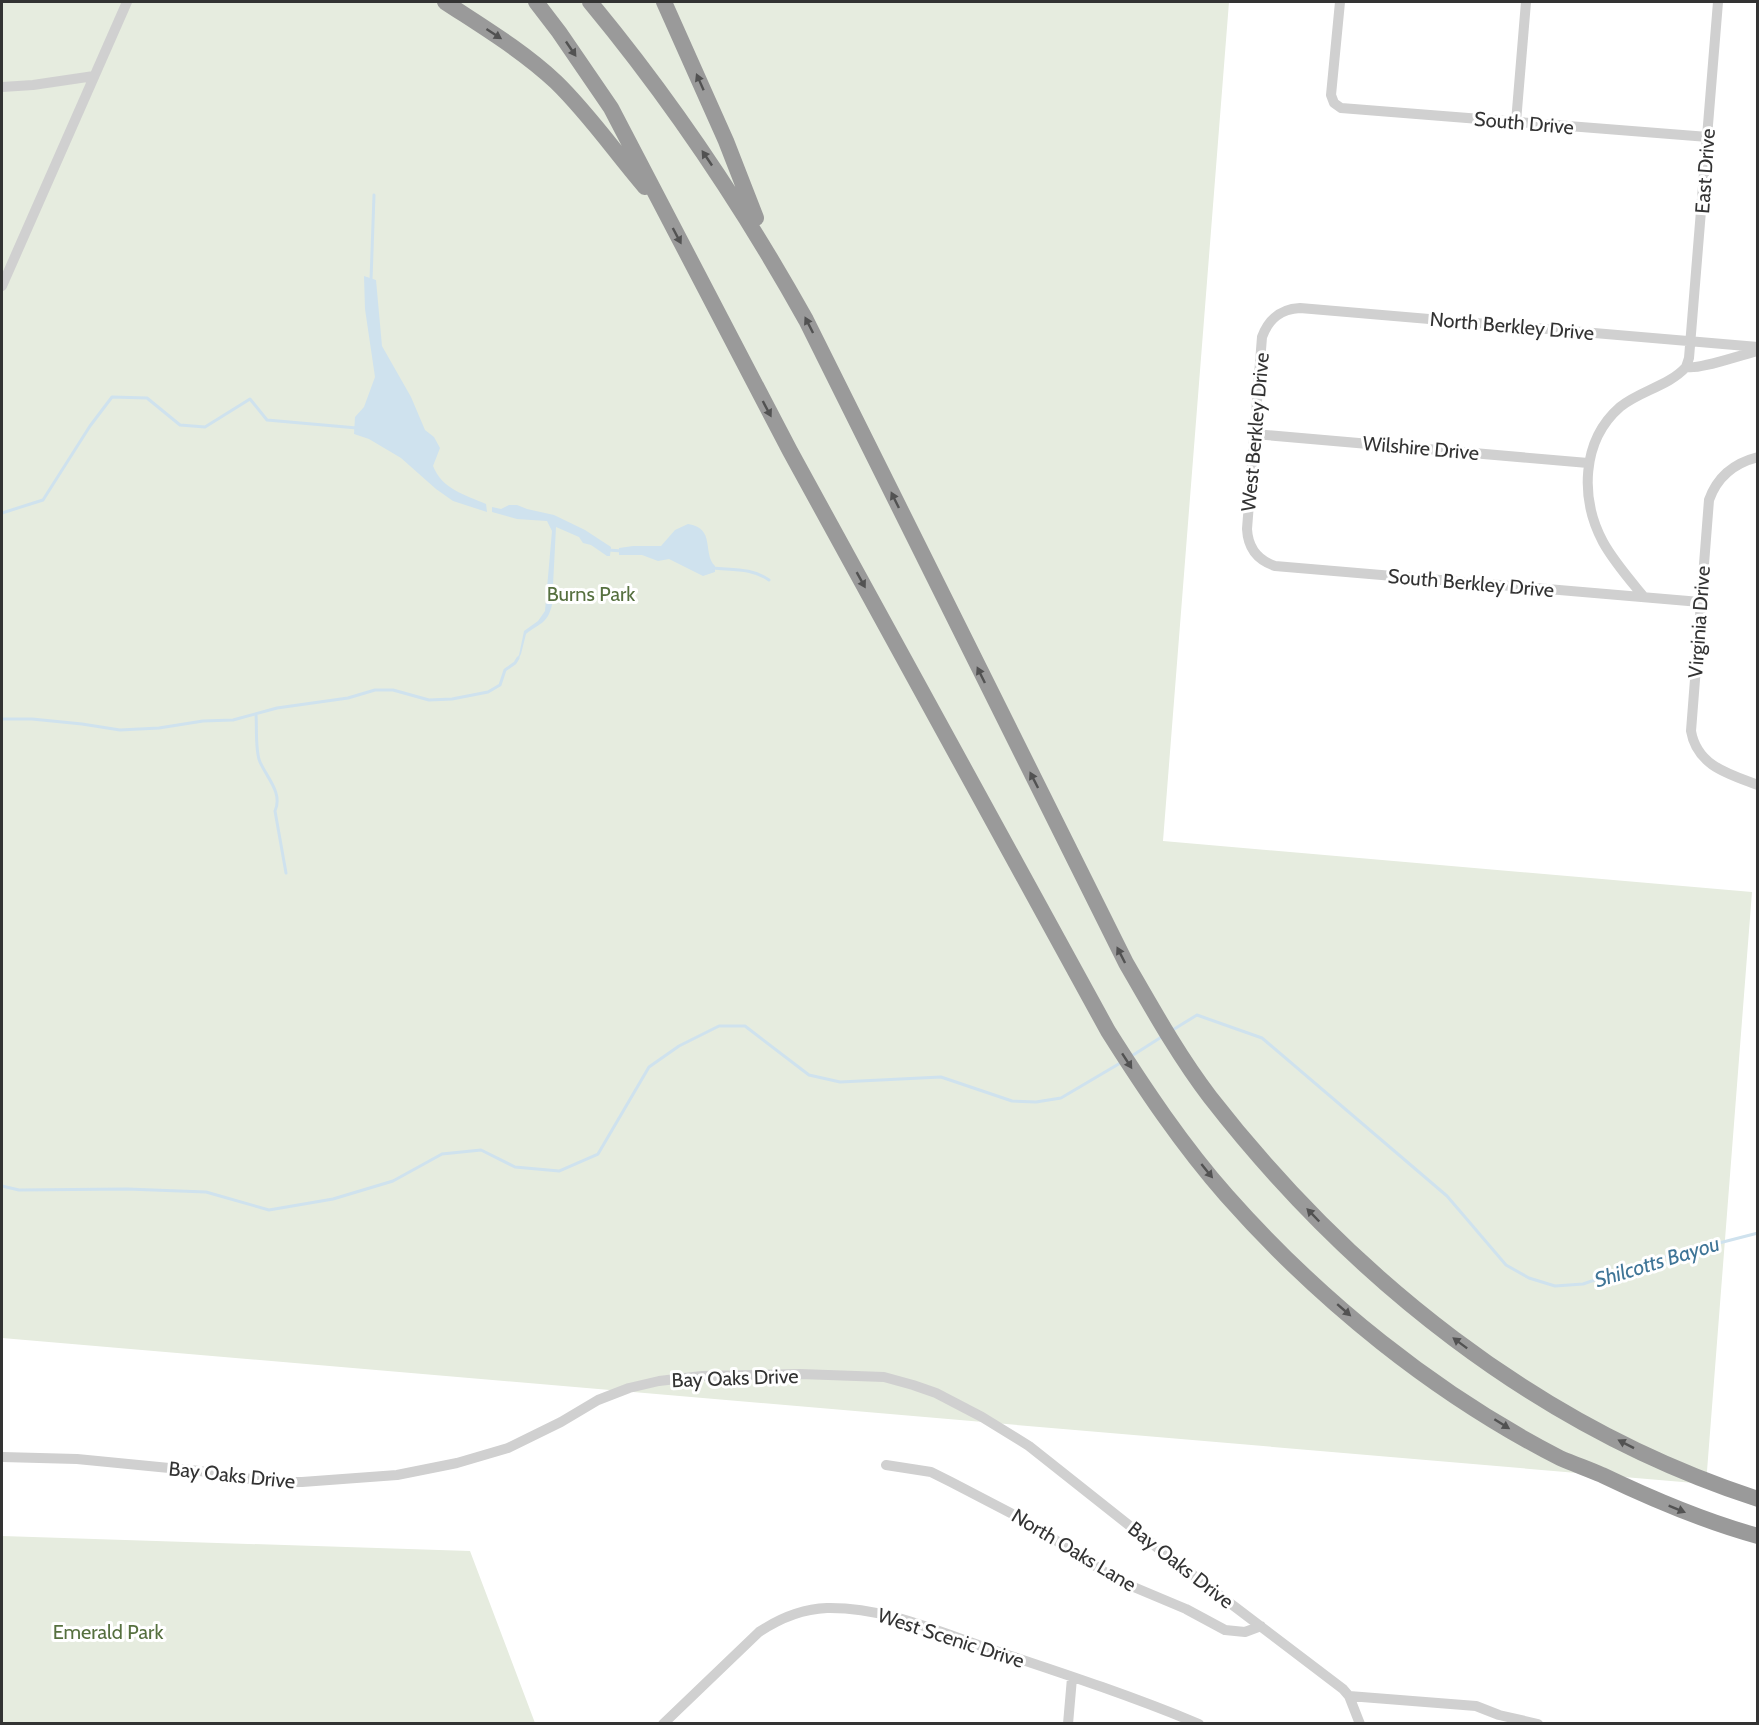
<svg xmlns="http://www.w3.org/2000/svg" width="1759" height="1725" font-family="Cabin,sans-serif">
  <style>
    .green { fill: #e6ecdf }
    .water { fill: #cfe2ee }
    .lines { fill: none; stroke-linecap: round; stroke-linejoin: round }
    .stream { stroke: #cfe2ee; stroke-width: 3 }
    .minor { stroke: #d0d0d0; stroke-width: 10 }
    .highway { stroke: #9a9a9a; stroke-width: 16 }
    .oneway { fill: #525252 }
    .labels { text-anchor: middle; stroke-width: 6; stroke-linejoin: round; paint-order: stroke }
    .street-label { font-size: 20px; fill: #333; stroke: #fff }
    .park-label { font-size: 20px; fill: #56703f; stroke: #fff }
    .water-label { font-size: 21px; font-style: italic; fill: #3f7597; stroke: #fff }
  </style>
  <rect width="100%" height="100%" fill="#fff"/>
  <!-- green -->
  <path class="green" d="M 2,2 L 1229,2 L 1163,841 L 1752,892 L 1706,1484 L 2,1338 Z
    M 2,1536 L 470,1551 L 535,1723 L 2,1723 Z"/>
  <!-- water -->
  <path class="water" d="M 364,276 L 376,280 L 382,346 L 411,397 L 425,430 L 434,437 L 440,448 L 433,466 C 442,489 465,495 486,504 L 487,512 L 453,501 L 436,489 L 401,458 L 369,439 L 354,434 L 355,417 L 364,407 L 375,377 L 365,309 Z
    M 509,505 L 517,505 L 527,509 L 554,515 L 585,530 L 611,547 L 610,556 L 607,556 L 591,545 L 583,543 L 579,537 L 556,527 L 552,605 C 547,625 539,623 526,634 L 521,654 L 517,662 L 515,661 L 519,655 L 524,631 L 538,621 L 545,611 L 552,531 L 547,521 L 517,519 L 492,512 L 492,507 L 501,509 Z
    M 688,524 C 716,528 702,553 715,566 L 715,572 L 703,576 L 669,559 L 658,561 L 642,555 L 619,555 L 619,548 L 633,546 L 661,546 L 675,530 Z"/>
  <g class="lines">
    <!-- stream -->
    <path class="stream" d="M 371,280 L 374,195
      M 2,513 L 43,500 L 90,426 L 112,397 L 147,398 L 180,425 L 205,427 L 250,399 L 267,420 L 357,428
      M 608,550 L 622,551
      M 713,568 C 734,570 752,568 769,580
      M 256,714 C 257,727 255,751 260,762 C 267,778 283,793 275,811 L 286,873
      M 2,719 L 32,719 L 82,724 L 120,730 L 159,728 L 203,721 L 233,720 L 277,708 L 348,698 L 375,690 L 393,690 L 429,700 L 452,699 L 488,692 L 500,685 L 505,670 L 515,663 L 518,658
      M 1171,1031 L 1197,1015 L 1262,1038 L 1447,1196 L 1506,1265 L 1529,1278 L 1555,1286 L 1583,1284 L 1653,1260 L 1758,1233
      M 1130,1057 L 1163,1036
      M 2,1186 L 19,1190 L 127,1189 L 206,1192 L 269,1210 L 333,1199 L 393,1181 L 442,1154 L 481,1150 L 515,1167 L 559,1171 L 598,1154 L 649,1067 L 679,1046 L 719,1026 L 745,1026 L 809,1075 L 840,1082 L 941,1077 L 1012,1101 L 1036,1102 L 1061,1098 L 1122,1062"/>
    <!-- minor -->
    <path class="minor" d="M 1340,2 L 1331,95 L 1334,103 L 1341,108 L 1708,137
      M 2,87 L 33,85 L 94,76
      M 1516,122 L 1526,2
      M 2,286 L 127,2
      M 1686,367 L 1689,358 L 1718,2
      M 1254,434 L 1588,463
      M 1758,457 C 1734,463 1717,477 1709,500 L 1691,731 C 1697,766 1729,774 1758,785
      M 1644,597 C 1630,580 1614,562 1603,542 C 1580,499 1581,441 1620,407 C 1639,391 1669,386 1686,367 C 1700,370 1739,355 1758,351
      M 1700,602 L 1275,566 C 1257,560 1248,548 1247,529 L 1262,337 C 1269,318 1281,309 1300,308 L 1758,347
      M 2,1457 L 77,1459 L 200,1471 L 269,1482 L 302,1482 L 397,1475 L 457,1463 L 508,1448 L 561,1422 L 598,1400 L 629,1388 L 659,1381 L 702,1376 L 800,1374 L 884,1377 L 913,1385 L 936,1393 L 982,1417 L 1029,1446 L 1164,1553 L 1343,1689 L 1349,1696 L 1360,1724
      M 886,1465 L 931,1472 L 951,1482 L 1026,1521 L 1117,1580 L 1186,1609 L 1225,1630 L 1245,1632 L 1261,1626
      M 1349,1696 L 1476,1706 L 1499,1715 L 1538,1724
      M 663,1724 L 759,1632 C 780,1618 801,1609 827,1608 C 885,1607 939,1632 993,1650 C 1062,1673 1132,1696 1199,1724
      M 1068,1724 L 1072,1678"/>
    <!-- highway -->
    <path class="highway" d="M 445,2 C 483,27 523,51 556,82 C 589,114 615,152 645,187
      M 536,2 L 559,32 L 611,108 L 790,451 L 1108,1031 C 1144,1088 1182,1145 1227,1196 C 1320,1301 1435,1394 1560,1458 C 1574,1464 1588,1469 1602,1475 C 1652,1499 1703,1521 1758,1536
      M 590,2 C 672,101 743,207 806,320 L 1126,963 C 1152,1008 1178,1055 1210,1097 C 1350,1277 1538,1428 1758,1499
      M 664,2 L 726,141 L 756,218"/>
  </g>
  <!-- one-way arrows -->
  <defs><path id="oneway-solid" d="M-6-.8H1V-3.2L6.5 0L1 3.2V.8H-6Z" transform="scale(1.5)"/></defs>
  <g class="oneway">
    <use href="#oneway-solid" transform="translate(494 34) rotate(33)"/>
    <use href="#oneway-solid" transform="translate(571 49) rotate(56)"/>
    <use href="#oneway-solid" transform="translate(700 82) rotate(-114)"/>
    <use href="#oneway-solid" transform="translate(707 158) rotate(-124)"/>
    <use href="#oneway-solid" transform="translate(677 236) rotate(62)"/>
    <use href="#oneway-solid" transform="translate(809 325) rotate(-117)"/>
    <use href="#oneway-solid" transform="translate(767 409) rotate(62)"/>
    <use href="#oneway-solid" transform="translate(895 500) rotate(-116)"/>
    <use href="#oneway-solid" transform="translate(861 580) rotate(61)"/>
    <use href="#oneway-solid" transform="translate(981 675) rotate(-116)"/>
    <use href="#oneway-solid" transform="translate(1034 780) rotate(-117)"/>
    <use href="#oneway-solid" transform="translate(1121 955) rotate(-117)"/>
    <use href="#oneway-solid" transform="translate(1127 1061) rotate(57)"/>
    <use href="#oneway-solid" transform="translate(1207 1171) rotate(51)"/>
    <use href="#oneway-solid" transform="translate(1313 1215) rotate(-134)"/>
    <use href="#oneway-solid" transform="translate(1344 1310) rotate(41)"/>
    <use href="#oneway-solid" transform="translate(1460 1343) rotate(-143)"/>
    <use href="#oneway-solid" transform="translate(1502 1424) rotate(32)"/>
    <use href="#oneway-solid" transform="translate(1626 1444) rotate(-153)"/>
    <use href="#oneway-solid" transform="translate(1677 1509) rotate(22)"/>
  </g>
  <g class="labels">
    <!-- street labels -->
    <g class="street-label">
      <text transform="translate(1524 123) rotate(5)" y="7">South Drive</text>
      <text transform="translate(1705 171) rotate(-86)" y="7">East Drive</text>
      <text transform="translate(1512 326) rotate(5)" y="7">North Berkley Drive</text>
      <text transform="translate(1255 432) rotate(-85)" y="7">West Berkley Drive</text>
      <text transform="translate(1421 448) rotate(5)" y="7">Wilshire Drive</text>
      <text transform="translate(1471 583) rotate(5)" y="7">South Berkley Drive</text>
      <text transform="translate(1699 622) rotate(-86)" y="7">Virginia Drive</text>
      <text transform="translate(735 1378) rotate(-2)" y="7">Bay Oaks Drive</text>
      <text transform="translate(232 1475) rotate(6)" y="7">Bay Oaks Drive</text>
      <text transform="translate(1074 1550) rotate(31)" y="7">North Oaks Lane</text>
      <text transform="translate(1181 1565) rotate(38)" y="7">Bay Oaks Drive</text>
      <text transform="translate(951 1638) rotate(18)" y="7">West Scenic Drive</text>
    </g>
    <!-- park labels -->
    <g class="park-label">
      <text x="591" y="601">Burns Park</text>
      <text x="108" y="1639">Emerald Park</text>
    </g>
    <!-- water labels -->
    <g class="water-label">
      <text transform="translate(1657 1262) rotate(-17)" y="7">Shilcotts Bayou</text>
    </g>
  </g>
  <!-- border -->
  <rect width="1759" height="1725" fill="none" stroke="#333333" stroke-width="6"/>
</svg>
